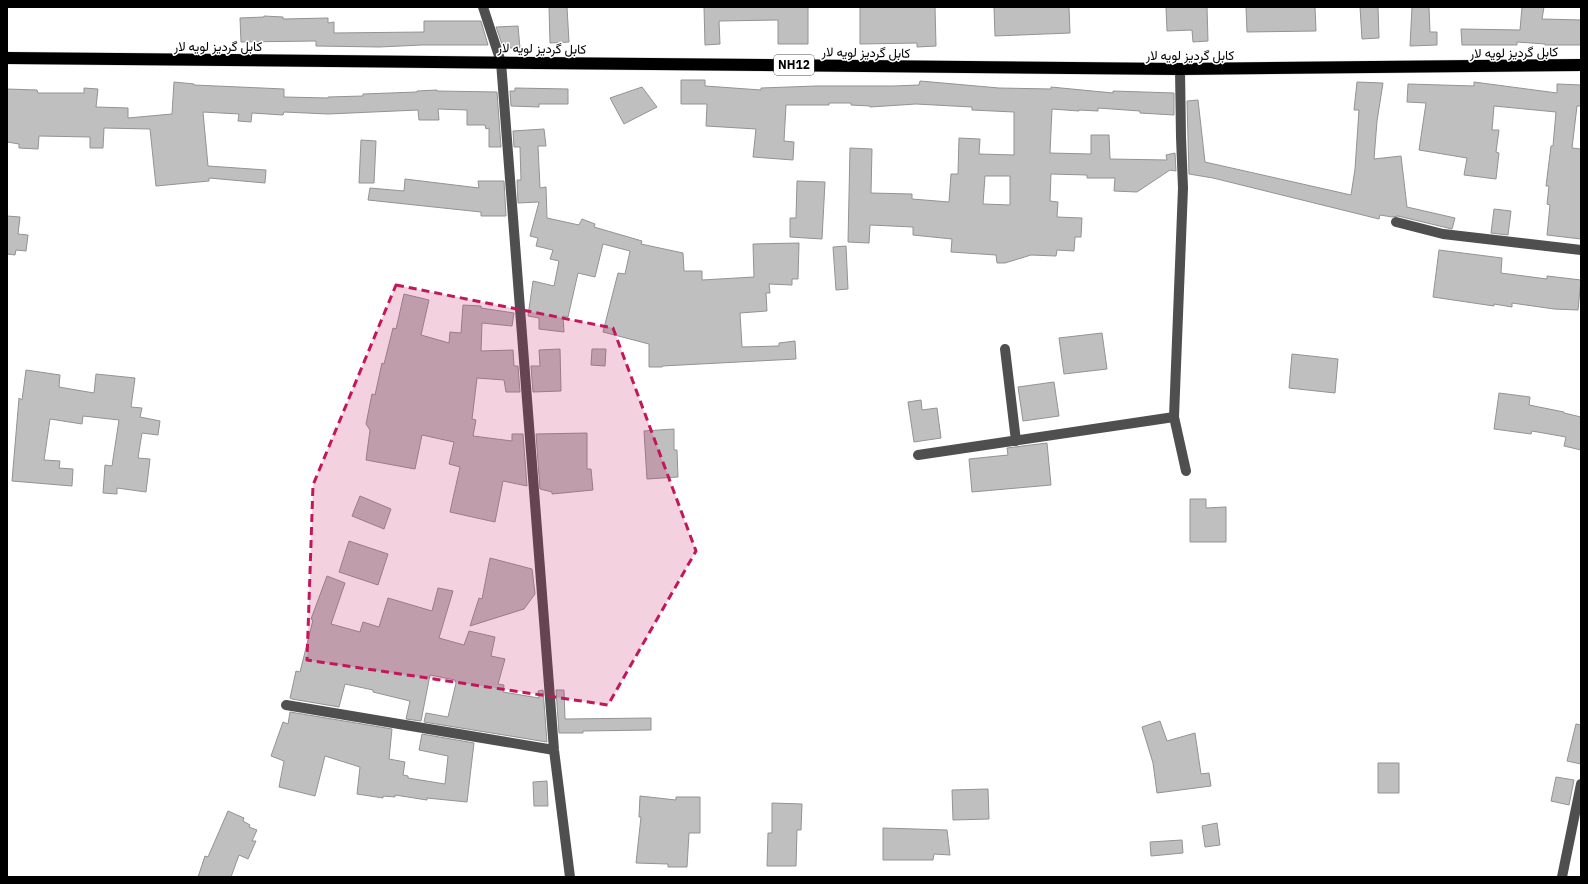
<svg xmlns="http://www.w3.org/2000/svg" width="1588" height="884" font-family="'IBM Plex Sans',Vazirmatn,sans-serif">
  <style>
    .building { fill: #bfbfbf; stroke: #939393; fill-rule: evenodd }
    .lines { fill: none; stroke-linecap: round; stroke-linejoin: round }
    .highway-casing { stroke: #dbdbdb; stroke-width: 13 }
    .minor { stroke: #4f4f4f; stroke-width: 10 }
    .highway { stroke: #000; stroke-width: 12 }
    .marked { fill: #c2185b; fill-opacity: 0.2; stroke: #c2185b; stroke-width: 3; stroke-dasharray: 8 5; stroke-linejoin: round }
    .labels { text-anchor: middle; stroke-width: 3; stroke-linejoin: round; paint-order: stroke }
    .shield { fill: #fff; stroke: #4c4c4c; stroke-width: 1 }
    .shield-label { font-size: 12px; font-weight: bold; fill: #000 }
    .street-label { font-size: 13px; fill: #000; stroke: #fff }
  </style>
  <rect width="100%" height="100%" fill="#fff"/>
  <!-- building -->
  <path class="building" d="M 549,7 L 567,7 L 569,42 L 550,43 Z
    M 704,7 L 808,7 L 808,44 L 778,44 L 778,20 L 719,21 L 720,44 L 705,45 Z
    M 860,7 L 935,7 L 936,46 L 917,47 L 917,43 L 860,44 Z
    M 994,7 L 1069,7 L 1070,33 L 995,36 Z
    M 1166,7 L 1207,7 L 1208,41 L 1193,42 L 1192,30 L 1167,31 Z
    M 1246,7 L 1315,7 L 1316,31 L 1247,32 Z
    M 1360,7 L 1378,7 L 1379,38 L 1362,39 Z
    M 1412,7 L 1429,7 L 1430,32 L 1437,32 L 1437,45 L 1410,46 Z
    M 1522,7 L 1544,7 L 1542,19 L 1581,20 L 1581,45 L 1545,45 L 1545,44 L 1517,42 L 1517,45 L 1462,45 L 1461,29 L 1520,30 Z
    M 264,16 L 283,17 L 283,19 L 328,18 L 328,23 L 334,22 L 334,33 L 424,32 L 424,21 L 481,21 L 488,45 L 422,45 L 379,47 L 316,46 L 316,41 L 241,42 L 240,18 L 264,17 Z
    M 518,26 L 520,48 L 505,48 L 505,44 L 502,44 L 496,27 Z
    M 681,80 L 705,80 L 705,86 L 761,90 L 761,88 L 816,86 L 893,86 L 919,85 L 920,81 L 999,88 L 1051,89 L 1051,87 L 1113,93 L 1113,91 L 1174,93 L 1174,115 L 1140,113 L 1140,111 L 1098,108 L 1098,111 L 1079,110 L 1079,111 L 1052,109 L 1050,153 L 1091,154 L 1091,135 L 1109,135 L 1110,159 L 1167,160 L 1166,155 L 1175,153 L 1176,171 L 1170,170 L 1137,192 L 1114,191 L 1115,178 L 1087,178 L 1087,175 L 1051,174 L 1050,201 L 1058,202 L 1057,217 L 1082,218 L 1081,237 L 1075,237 L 1074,251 L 1057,250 L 1056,256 L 1031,255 L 1005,263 L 997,263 L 996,255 L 951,252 L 952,239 L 913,235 L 913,227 L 870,225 L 869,243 L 848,242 L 850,148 L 872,149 L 871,193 L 912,194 L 912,199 L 949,202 L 951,174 L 958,174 L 959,138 L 980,139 L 979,154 L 1014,155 L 1014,112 L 972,110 L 972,107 L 916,104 L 870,107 L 870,106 L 851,105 L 851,103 L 829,103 L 829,105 L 786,105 L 784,141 L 794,142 L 793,160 L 753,157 L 756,129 L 706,126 L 707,104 L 681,104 ZM 985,176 L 1010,176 L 1010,205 L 983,204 Z
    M 174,82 L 194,84 L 194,85 L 284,89 L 284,97 L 328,98 L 328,97 L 363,96 L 363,94 L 417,92 L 417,91 L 437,90 L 437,91 L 497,92 L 501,147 L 489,147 L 489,128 L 486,129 L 485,125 L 467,125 L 467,110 L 438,109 L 439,120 L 419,120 L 418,110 L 328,114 L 284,112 L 283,115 L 252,113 L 251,122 L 238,121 L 239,114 L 203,112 L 208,166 L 266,170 L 265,183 L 209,178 L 209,181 L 156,186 L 150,129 L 104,128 L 103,148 L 90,148 L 90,137 L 39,136 L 38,149 L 19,148 L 19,144 L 7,142 L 7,89 L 37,90 L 38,93 L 84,93 L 84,88 L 98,89 L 96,107 L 128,108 L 128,118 L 172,114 Z
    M 1357,82 L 1383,83 L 1377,121 L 1374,159 L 1401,156 L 1407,207 L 1455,218 L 1452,229 L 1398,216 L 1392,217 L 1380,215 L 1379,219 L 1213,178 L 1189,174 L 1187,101 L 1198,100 L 1205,162 L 1351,195 L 1355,169 L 1359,110 L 1354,110 Z
    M 1474,82 L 1557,93 L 1557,84 L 1581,85 L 1581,106 L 1577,106 L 1572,148 L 1581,149 L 1581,239 L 1547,235 L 1550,205 L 1547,204 L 1549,186 L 1546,186 L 1551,146 L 1553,146 L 1556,112 L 1494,106 L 1492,130 L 1499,130 L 1496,152 L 1499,153 L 1496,179 L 1464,175 L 1467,158 L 1419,150 L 1426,103 L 1407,102 L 1408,84 L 1474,86 Z
    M 642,87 L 657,107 L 624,124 L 610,98 Z
    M 515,88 L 568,89 L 568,104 L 539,104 L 539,107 L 511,106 L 510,91 L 515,91 Z
    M 544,129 L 546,146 L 538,146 L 540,188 L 546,187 L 547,218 L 579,225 L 582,219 L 595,224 L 594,227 L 642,241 L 641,244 L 683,253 L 684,271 L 702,271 L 702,280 L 754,277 L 753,244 L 799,243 L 798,279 L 792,279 L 792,285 L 769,284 L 770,293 L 766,293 L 767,311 L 740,313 L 742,347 L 779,346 L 779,343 L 795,341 L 796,359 L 662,366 L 662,367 L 649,367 L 649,344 L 603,332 L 618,273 L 625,274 L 630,251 L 603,244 L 595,277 L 578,273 L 568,317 L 563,316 L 564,332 L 539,329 L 539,318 L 528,316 L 533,281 L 554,286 L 559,261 L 550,259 L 553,250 L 536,246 L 538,238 L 530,236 L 539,202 L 518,203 L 517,180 L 521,180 L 520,147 L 514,147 L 513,131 Z
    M 361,140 L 376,141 L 374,183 L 359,183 Z
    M 405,179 L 479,188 L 478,181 L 504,181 L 506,216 L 481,216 L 481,212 L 368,200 L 370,188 L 404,191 Z
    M 797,181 L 825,182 L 822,239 L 790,237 L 790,218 L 796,218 Z
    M 1494,209 L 1511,211 L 1508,235 L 1491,233 Z
    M 7,216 L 20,217 L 18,234 L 28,235 L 26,251 L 16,250 L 15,255 L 7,254 Z
    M 846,246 L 848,289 L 836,290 L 833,247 Z
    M 1439,250 L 1502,258 L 1501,273 L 1547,279 L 1547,276 L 1581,280 L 1578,310 L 1554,309 L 1512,303 L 1512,307 L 1494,304 L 1494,306 L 1433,297 Z
    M 404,294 L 429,300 L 421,335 L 449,343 L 450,332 L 461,333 L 463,305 L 481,306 L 481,308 L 514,313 L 512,326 L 482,323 L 481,351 L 513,350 L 514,366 L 518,366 L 520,392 L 506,392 L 504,380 L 477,378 L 472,419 L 476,420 L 473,436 L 512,441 L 512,434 L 523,434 L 527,486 L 503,481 L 495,522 L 450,512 L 460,467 L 449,464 L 454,442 L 422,435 L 415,469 L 366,460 L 370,430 L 366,424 L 372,394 L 375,395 L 382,363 L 384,364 L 393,328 L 396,329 Z
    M 1102,333 L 1107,369 L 1064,374 L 1059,338 Z
    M 560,349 L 561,391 L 533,392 L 531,366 L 540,366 L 539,350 Z
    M 592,349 L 606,349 L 605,366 L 591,365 Z
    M 1292,354 L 1338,359 L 1335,393 L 1289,388 Z
    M 26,370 L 60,375 L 59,387 L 94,393 L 96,374 L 135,378 L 131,407 L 142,408 L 140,417 L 160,421 L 158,435 L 142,433 L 138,458 L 150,459 L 146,492 L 117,488 L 117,494 L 103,493 L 105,465 L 112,466 L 119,420 L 83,416 L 82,424 L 50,419 L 44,460 L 60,461 L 59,468 L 73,469 L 72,486 L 12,481 L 19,398 L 22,400 Z
    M 1054,382 L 1059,416 L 1023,421 L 1018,387 Z
    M 1499,393 L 1530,397 L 1529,405 L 1564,412 L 1564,413 L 1581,417 L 1581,450 L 1564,446 L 1566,437 L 1532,431 L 1531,434 L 1494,429 Z
    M 921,400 L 922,410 L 937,408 L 941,438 L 914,442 L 908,402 Z
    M 674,429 L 674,450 L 677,450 L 678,477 L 647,479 L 644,431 Z
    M 587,433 L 587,469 L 591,469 L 593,490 L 552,494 L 552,492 L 540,489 L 536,434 Z
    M 1047,443 L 1051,485 L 972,492 L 969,459 L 1008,455 L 1007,448 Z
    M 360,496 L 391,509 L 384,529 L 352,516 Z
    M 1190,499 L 1206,499 L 1206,508 L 1226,507 L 1226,542 L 1190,542 Z
    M 349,541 L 388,554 L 378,585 L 339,572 Z
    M 490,558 L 532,569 L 535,594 L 524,609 L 470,626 L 479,598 L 482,599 Z
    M 327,576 L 345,583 L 331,624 L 360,632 L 363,622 L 379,627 L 388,598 L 432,611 L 438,588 L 453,591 L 439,638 L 464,645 L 469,631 L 495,637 L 491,656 L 505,659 L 498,684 L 504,685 L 503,692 L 539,698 L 538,691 L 543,690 L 547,742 L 424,722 L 426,713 L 448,717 L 456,683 L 455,680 L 430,675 L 421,721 L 406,719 L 410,701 L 373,692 L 373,690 L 345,684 L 339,707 L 292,699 L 290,698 L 296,671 L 300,672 L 313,620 L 311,619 Z
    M 556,690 L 564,690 L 565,719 L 651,718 L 651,730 L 583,731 L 583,733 L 559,733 Z
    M 290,712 L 392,729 L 389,759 L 405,762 L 403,775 L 408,776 L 408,778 L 445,784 L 448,756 L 419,750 L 422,734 L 474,743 L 467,802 L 427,798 L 427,800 L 395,795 L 395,797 L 383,796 L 383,798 L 357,794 L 360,767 L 325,756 L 315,796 L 279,787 L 284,761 L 271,756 L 283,722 L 288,724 Z
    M 1160,721 L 1167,741 L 1195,733 L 1201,774 L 1209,773 L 1211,786 L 1157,793 L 1153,763 L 1142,727 Z
    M 1576,724 L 1581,725 L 1581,764 L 1567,761 Z
    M 1378,763 L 1399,763 L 1399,793 L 1378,793 Z
    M 1556,777 L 1574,780 L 1569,805 L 1551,801 Z
    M 547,781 L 548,806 L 534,806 L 533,782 Z
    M 988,789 L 989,819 L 953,820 L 952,790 Z
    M 640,796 L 676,800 L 676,797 L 700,797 L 700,833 L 689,833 L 687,867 L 668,867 L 668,864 L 636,863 L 641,817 L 639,817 Z
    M 772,803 L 802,804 L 801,830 L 797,830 L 796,866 L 767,866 L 768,833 L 772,833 Z
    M 228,811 L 244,818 L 243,821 L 250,825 L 249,827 L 257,830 L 252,841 L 256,841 L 248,859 L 239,855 L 231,877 L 198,877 L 205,856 L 208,857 Z
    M 1217,823 L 1220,845 L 1205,847 L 1202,826 Z
    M 883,828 L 947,830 L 950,855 L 934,854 L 933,860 L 883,860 Z
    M 1182,840 L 1183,853 L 1151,856 L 1150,842 Z"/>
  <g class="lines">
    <defs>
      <path id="highway" d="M 7,58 L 1180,69 L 1581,65"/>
    </defs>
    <!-- highway casing -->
    <use href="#highway" class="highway-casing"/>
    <!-- minor -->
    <path class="minor" d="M 483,7 L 501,62 L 554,750 L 570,877
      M 1180,69 L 1181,137 L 1183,188 L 1174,417 L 1186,471
      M 1396,222 L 1443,234 L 1581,250
      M 1005,349 L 1016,441
      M 918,455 L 1174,417
      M 286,705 L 554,750
      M 1562,877 L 1581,784"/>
    <!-- highway -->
    <use href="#highway" class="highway"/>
  </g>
  <!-- marked area -->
  <path class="marked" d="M 396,285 L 613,328 L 696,551 L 608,705 L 307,660 L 313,485 Z"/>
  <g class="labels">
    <!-- shield labels -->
    <rect class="shield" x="774" y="55" width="40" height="20" rx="3"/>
    <g class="shield-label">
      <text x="794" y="69">NH12</text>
    </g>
    <!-- street labels -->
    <g class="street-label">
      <text x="218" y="51">کابل گردیز لویه لار</text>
      <text transform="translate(542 48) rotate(1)" y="5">کابل گردیز لویه لار</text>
      <text transform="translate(866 52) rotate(1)" y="5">کابل گردیز لویه لار</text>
      <text transform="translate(1514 52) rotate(-1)" y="5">کابل گردیز لویه لار</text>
      <text x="1190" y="60">کابل گردیز لویه لار</text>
    </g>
  </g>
  <!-- border -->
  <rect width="1588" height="884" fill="none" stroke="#000000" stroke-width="16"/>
</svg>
